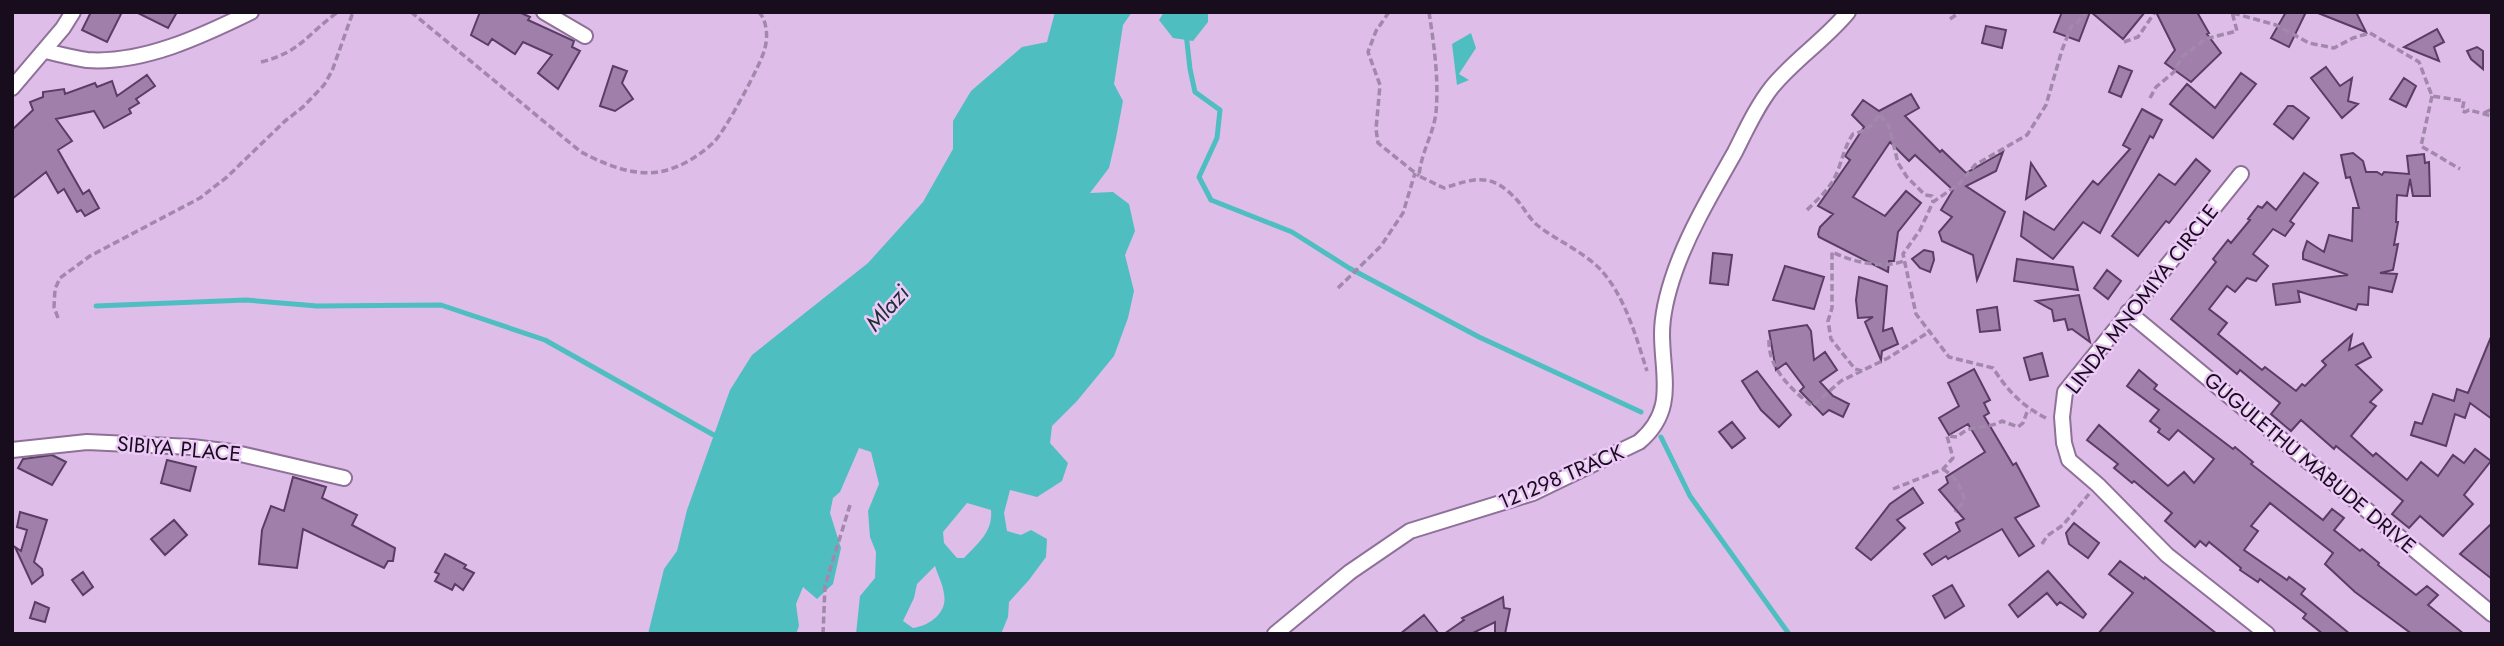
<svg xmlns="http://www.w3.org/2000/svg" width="2504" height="646" font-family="Jost,sans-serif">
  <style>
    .water { fill: #4fbec1; fill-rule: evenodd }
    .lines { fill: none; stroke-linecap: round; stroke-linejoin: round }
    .stream { stroke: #4fbec1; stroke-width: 5 }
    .building { fill: #a080aa; stroke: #5a3d63; stroke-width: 2 }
    .minor-casing { stroke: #8f7099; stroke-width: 18 }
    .path { stroke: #a288ab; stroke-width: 3.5; stroke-dasharray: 7 3.5; stroke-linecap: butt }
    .minor { stroke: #fff; stroke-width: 14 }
    .labels { text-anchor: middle; stroke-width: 5; stroke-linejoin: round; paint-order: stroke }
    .street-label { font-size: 21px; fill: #180d1c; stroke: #ecc9f7 }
    .water-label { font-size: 23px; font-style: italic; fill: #1b3030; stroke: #ecc9f7 }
  </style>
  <rect width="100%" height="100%" fill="#debde9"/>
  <!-- water -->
  <path class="water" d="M 1055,12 L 1132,12 L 1123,25 L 1114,84 L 1123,101 L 1116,138 L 1109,168 L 1090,193 L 1113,192 L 1129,204 L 1135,231 L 1125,255 L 1134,291 L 1128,318 L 1114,356 L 1077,401 L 1052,426 L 1050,443 L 1068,463 L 1062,481 L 1037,497 L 1010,490 L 1004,513 L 1007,531 L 1021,535 L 1031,530 L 1047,539 L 1046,557 L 1029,580 L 1009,602 L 1008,617 L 1001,634 L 856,634 L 860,596 L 875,578 L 876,552 L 870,537 L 868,511 L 879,484 L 871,452 L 859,448 L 840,492 L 833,498 L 830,513 L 841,548 L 833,584 L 817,599 L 803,587 L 796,604 L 799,626 L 796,634 L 648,634 L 664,569 L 677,551 L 687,510 L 730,390 L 752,355 L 868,263 L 923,202 L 953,149 L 953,121 L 971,91 L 1022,47 L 1047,42 ZM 967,503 L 991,510 C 993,532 978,543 964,558 L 957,558 L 944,543 L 943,532 ZM 935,566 C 938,575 943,585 944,594 C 948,613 929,626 913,628 L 903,621 L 914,598 L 917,584 Z
    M 1164,12 L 1208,12 L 1208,22 L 1193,41 L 1173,38 L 1159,20 Z
    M 1471,33 L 1476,48 L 1459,74 L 1469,80 L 1457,85 L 1452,44 Z"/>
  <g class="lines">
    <!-- stream -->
    <path class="stream" d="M 1186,33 L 1190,69 L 1195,92 L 1220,110 L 1217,138 L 1199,177 L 1211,200 L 1292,232 L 1349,268 L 1479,337 L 1641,412
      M 96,306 L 246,300 L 317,306 L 441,305 L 545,340 L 719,438
      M 1661,437 L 1690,496 L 1789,634"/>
  </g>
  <!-- building -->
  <path class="building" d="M 91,12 L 122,12 L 107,42 L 82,30 Z
    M 136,12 L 177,12 L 168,28 Z
    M 480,12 L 519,12 L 530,17 L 528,20 L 574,41 L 572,47 L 580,51 L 558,89 L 538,73 L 552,55 L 523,42 L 515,54 L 492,39 L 488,45 L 471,35 Z
    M 2062,12 L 2090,12 L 2079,41 L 2054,32 Z
    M 2091,12 L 2145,12 L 2123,39 Z
    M 2156,12 L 2197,12 L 2209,33 L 2207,34 L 2221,53 L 2191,82 L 2165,63 L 2175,50 Z
    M 2286,12 L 2306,12 L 2289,47 L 2271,38 Z
    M 2318,12 L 2356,12 L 2366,32 L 2318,13 Z
    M 1986,26 L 2006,30 L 2002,48 L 1982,43 Z
    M 2437,29 L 2444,42 L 2434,47 L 2439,61 L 2404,47 Z
    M 2477,47 L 2483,51 L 2483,69 L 2471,59 L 2467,51 Z
    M 613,66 L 627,71 L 622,83 L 633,99 L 615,111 L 600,106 Z
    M 2119,66 L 2132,71 L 2121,97 L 2109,92 Z
    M 2326,67 L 2340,86 L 2352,78 L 2348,101 L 2358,104 L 2342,118 L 2311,78 Z
    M 2241,73 L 2256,84 L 2213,138 L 2170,104 L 2187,84 L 2215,108 Z
    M 147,75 L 155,86 L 136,99 L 139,103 L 129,109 L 131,113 L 104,128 L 94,111 L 56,119 L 72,141 L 58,150 L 83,194 L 89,190 L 99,208 L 85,216 L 81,210 L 77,212 L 64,189 L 58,193 L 46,172 L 12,199 L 12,130 L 33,110 L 30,102 L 43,97 L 43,92 L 64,89 L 65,94 L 95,83 L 97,87 L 112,81 L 117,96 Z
    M 2404,78 L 2416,86 L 2406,107 L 2390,99 Z
    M 1911,94 L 1919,108 L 1905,116 L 1940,152 L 1942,150 L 1966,173 L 2003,152 L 1996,171 L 1966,186 L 2005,212 L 1977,280 L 1973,255 L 1942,241 L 1939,232 L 1952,217 L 1941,210 L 1953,190 L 1915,155 L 1909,161 L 1890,142 L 1853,197 L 1885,216 L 1906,191 L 1921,203 L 1898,232 L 1894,261 L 1889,261 L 1888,272 L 1819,237 L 1818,234 L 1820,227 L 1833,214 L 1818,206 L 1850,160 L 1845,156 L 1864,127 L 1852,115 L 1863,100 L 1879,111 Z
    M 2288,106 L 2293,106 L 2309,118 L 2293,139 L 2274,124 Z
    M 2142,109 L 2162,120 L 2153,138 L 2150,136 L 2100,233 L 2083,222 L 2053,259 L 2021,236 L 2024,212 L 2054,230 L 2093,181 L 2098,185 L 2130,149 L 2123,145 Z
    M 2353,153 L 2363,161 L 2366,172 L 2377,172 L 2382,175 L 2384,172 L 2409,174 L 2407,156 L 2424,154 L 2425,163 L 2429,162 L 2430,196 L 2413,196 L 2410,179 L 2407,196 L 2397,195 L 2396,222 L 2398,222 L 2394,245 L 2398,244 L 2393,270 L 2380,273 L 2397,274 L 2392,292 L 2369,287 L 2368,305 L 2358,304 L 2356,310 L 2298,291 L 2300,302 L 2276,305 L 2273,284 L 2348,275 L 2303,259 L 2303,253 L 2307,241 L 2324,252 L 2329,235 L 2352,241 L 2353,208 L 2359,208 L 2350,177 L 2346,178 L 2341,155 Z
    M 2196,159 L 2210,171 L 2169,223 L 2166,221 L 2138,256 L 2112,236 L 2159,174 L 2175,185 Z
    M 2031,163 L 2046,186 L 2026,199 Z
    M 2304,173 L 2318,183 L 2290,221 L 2294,224 L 2285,236 L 2273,229 L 2253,254 L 2268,266 L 2256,281 L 2247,278 L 2235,292 L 2227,286 L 2209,309 L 2227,323 L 2218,334 L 2262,370 L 2265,367 L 2296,391 L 2302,384 L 2305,386 L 2326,365 L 2322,361 L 2352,335 L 2349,350 L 2363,343 L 2371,357 L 2356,365 L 2382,390 L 2370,402 L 2376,406 L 2351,436 L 2373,456 L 2376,453 L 2407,480 L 2421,462 L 2438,476 L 2453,455 L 2464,463 L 2475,449 L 2491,461 L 2464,495 L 2473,504 L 2443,536 L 2420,516 L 2409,528 L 2392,514 L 2403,501 L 2336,446 L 2334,449 L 2301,420 L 2291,431 L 2271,414 L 2280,403 L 2240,370 L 2237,374 L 2171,319 L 2216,262 L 2213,259 L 2228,240 L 2231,243 L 2250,220 L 2248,219 L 2258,206 L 2262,208 L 2267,202 L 2276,210 Z
    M 1924,250 L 1933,252 L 1934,260 L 1930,272 L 1920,268 L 1912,259 Z
    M 1713,253 L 1732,255 L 1728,285 L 1710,283 Z
    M 2017,259 L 2073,267 L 2078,290 L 2014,281 Z
    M 1785,266 L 1824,277 L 1814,309 L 1773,300 Z
    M 2107,270 L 2121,281 L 2108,299 L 2094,288 Z
    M 1859,277 L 1887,286 L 1883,331 L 1892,328 L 1898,344 L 1882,351 L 1881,360 L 1865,322 L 1873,317 L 1858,318 L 1856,300 Z
    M 2079,295 L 2090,342 L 2072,329 L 2068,330 L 2065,319 L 2054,321 L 2052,310 L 2036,301 Z
    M 1997,307 L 2000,330 L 1980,332 L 1977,310 Z
    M 1807,325 L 1811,331 L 1814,360 L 1825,352 L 1837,370 L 1820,382 L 1833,396 L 1849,404 L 1843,417 L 1829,410 L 1823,415 L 1800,391 L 1804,387 L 1786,363 L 1776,370 L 1769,331 Z
    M 2491,337 L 2492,419 L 2470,403 L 2465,418 L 2455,414 L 2446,446 L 2411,435 L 2415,422 L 2422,424 L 2433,394 L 2454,401 L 2457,389 L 2468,393 Z
    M 2042,353 L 2048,376 L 2030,380 L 2024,358 Z
    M 1974,369 L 1990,400 L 1984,403 L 1989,413 L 1984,416 L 2013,465 L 2016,463 L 2039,506 L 2015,518 L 2034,546 L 2019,556 L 2002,529 L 1948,559 L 1946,556 L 1932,565 L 1924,554 L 1960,531 L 1956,523 L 1964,519 L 1939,490 L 1948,483 L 1946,477 L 1985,452 L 1968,424 L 1949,435 L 1939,418 L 1959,406 L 1948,383 Z
    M 2139,370 L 2157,385 L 2154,389 L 2233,449 L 2235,447 L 2253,462 L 2251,464 L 2323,520 L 2332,509 L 2344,518 L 2334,530 L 2360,551 L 2362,549 L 2379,563 L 2378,565 L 2416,595 L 2427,586 L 2438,595 L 2428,605 L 2464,634 L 2412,634 L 2355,592 L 2325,564 L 2333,553 L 2270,503 L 2251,526 L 2258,531 L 2244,550 L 2287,580 L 2289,577 L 2305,589 L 2301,594 L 2350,634 L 2323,634 L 2303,618 L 2306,614 L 2260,579 L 2258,582 L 2240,570 L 2241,568 L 2209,542 L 2206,546 L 2200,541 L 2195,547 L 2165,521 L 2172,513 L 2134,481 L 2132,483 L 2114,468 L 2118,464 L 2087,440 L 2099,425 L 2168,486 L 2184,472 L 2194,483 L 2214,459 L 2178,430 L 2169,440 L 2158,432 L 2160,429 L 2150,421 L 2159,410 L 2127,386 Z
    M 1757,371 L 1791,415 L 1779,427 L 1761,410 L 1742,381 Z
    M 1732,422 L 1745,438 L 1732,448 L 1719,432 Z
    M 52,455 L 66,462 L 52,485 L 18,468 L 23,459 Z
    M 167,460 L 196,467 L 190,491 L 161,483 Z
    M 293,477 L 326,487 L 322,498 L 357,515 L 352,525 L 395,548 L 393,561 L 388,561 L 384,568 L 303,529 L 297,568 L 259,564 L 262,530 L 271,506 L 284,511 Z
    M 1913,488 L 1923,503 L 1897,520 L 1905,528 L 1871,560 L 1856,548 L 1890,504 Z
    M 20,512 L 47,520 L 34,562 L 42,569 L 43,575 L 32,584 L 15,547 L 21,551 L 27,530 L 17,527 Z
    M 174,520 L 187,535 L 165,555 L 151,539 Z
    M 2074,523 L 2099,543 L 2088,558 L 2069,544 L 2066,533 Z
    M 2492,523 L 2492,579 L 2460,554 Z
    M 445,554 L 466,565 L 464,568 L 474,573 L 463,590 L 455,584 L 452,590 L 435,581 L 439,574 L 435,572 Z
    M 2120,561 L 2144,579 L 2145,577 L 2217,634 L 2098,634 L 2133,593 L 2109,574 Z
    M 2048,571 L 2086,614 L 2083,618 L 2060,602 L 2057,605 L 2047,593 L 2018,617 L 2009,605 Z
    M 83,572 L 93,587 L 83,595 L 72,580 Z
    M 1952,585 L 1964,606 L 1945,618 L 1933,596 Z
    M 1503,597 L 1504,608 L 1510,609 L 1505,634 L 1495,634 L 1495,622 L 1471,634 L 1444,634 L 1464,620 L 1462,618 Z
    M 35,602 L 49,608 L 45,622 L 30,618 Z
    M 1424,615 L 1439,634 L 1400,634 Z"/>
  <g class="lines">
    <defs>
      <path id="minor" d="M 544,12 L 585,36
        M 45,51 C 59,54 73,58 87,60 C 143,64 202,36 251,12
        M 12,88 L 63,28 L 73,12
        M 2241,174 L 2065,392 L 2062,417 L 2064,443 L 2069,460 L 2098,485 L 2167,555 L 2267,634
        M 2128,312 L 2492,614
        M 12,450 L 87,442 L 192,447 L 232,452 L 344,478
        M 1275,634 L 1350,572 L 1410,531 L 1533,493 L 1639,442 C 1677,410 1662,376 1662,334 C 1662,312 1668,291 1675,271 C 1690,229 1713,191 1735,152 C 1746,130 1757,106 1772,87 C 1795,59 1825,40 1848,12"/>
    </defs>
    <!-- minor casing -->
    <use href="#minor" class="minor-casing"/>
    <!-- path -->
    <path class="path" d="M 411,12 L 581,152 C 604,164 632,176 658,172 C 679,169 699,156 714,142 C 725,131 762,63 765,48 C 768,36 767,21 759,12
      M 1389,12 L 1376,31 L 1368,52 L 1380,85 L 1376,129 L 1378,143 L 1419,176
      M 1429,12 C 1434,45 1439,79 1436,112 C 1434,133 1421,152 1419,176 L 1444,188 C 1476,178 1491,172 1517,200 C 1524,208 1529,218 1537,225 C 1556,240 1582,251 1599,268 C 1625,295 1636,337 1647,371
      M 2233,13 L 2276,25 L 2309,43 L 2334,48 L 2353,38 L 2370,33 L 2419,62 L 2432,96 L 2464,101 L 2462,111 L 2465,112 L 2469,110 L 2492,116
      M 1950,19 L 1960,12
      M 2124,42 L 2138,37 L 2155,12
      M 261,62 C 301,52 307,34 338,12
      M 2432,96 L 2421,146 L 2460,169
      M 2150,98 L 2156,87 L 2174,72 L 2182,57 L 2205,39 L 2237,31 L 2232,12
      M 2484,113 L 2492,109
      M 1807,210 C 1819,198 1832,187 1838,170 C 1843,157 1845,146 1853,134 C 1865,131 1874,126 1879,114 L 1889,126 L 1898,163 L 1907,177 L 1925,195 L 1932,196 L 1933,202
      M 1338,288 L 1381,246 L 1403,213 L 1415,173
      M 58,318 L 54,307 L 55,289 L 60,278 L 90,256 L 200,198 L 227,177 L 285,121 L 303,107 L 324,85 L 332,71 L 353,12
      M 1769,340 C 1768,368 1791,389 1812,406 L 1841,381 L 1888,358 L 1929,332
      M 1862,371 L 1855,369 L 1831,339 L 1828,321 L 1832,308 L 1832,252 C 1853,262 1882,269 1904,261
      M 2046,418 C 2022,406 2007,390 1993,368 L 1949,357 L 1916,314 L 1903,254 L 1920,230 L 1933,202 L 1959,184 L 1975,165 L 2027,135 L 2046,105 L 2062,50 L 2071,27 L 2078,22 L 2085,12
      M 1943,469 C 1954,476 1963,487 1964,501 L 1955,512
      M 1893,489 L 1943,469 L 1953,458 L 1947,436 L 1958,437 C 1969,423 1988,430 2002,421 L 2018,427 L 2023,423 L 2027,412 L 2031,412
      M 2042,544 L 2047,536 L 2063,525 L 2089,494
      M 823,634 L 825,586 L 850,505"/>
    <!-- minor -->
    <use href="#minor" class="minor"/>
  </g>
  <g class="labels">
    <!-- street labels -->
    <g class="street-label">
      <text transform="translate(2142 299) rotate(-52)" y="7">LINDA MNOMIYA CIRCLE</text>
      <text transform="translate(179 449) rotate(5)" y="7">SIBIYA PLACE</text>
      <text transform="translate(2310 463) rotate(40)" y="7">GUGULETHU MABUDE DRIVE</text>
      <text transform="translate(1561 477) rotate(-23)" y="7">121298 TRACK</text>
    </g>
    <!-- water labels -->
    <g class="water-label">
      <text transform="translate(887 308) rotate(-48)" y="8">Mlazi</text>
    </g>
  </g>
  <!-- border -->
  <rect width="2504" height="646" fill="none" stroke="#180d1c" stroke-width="28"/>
</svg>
